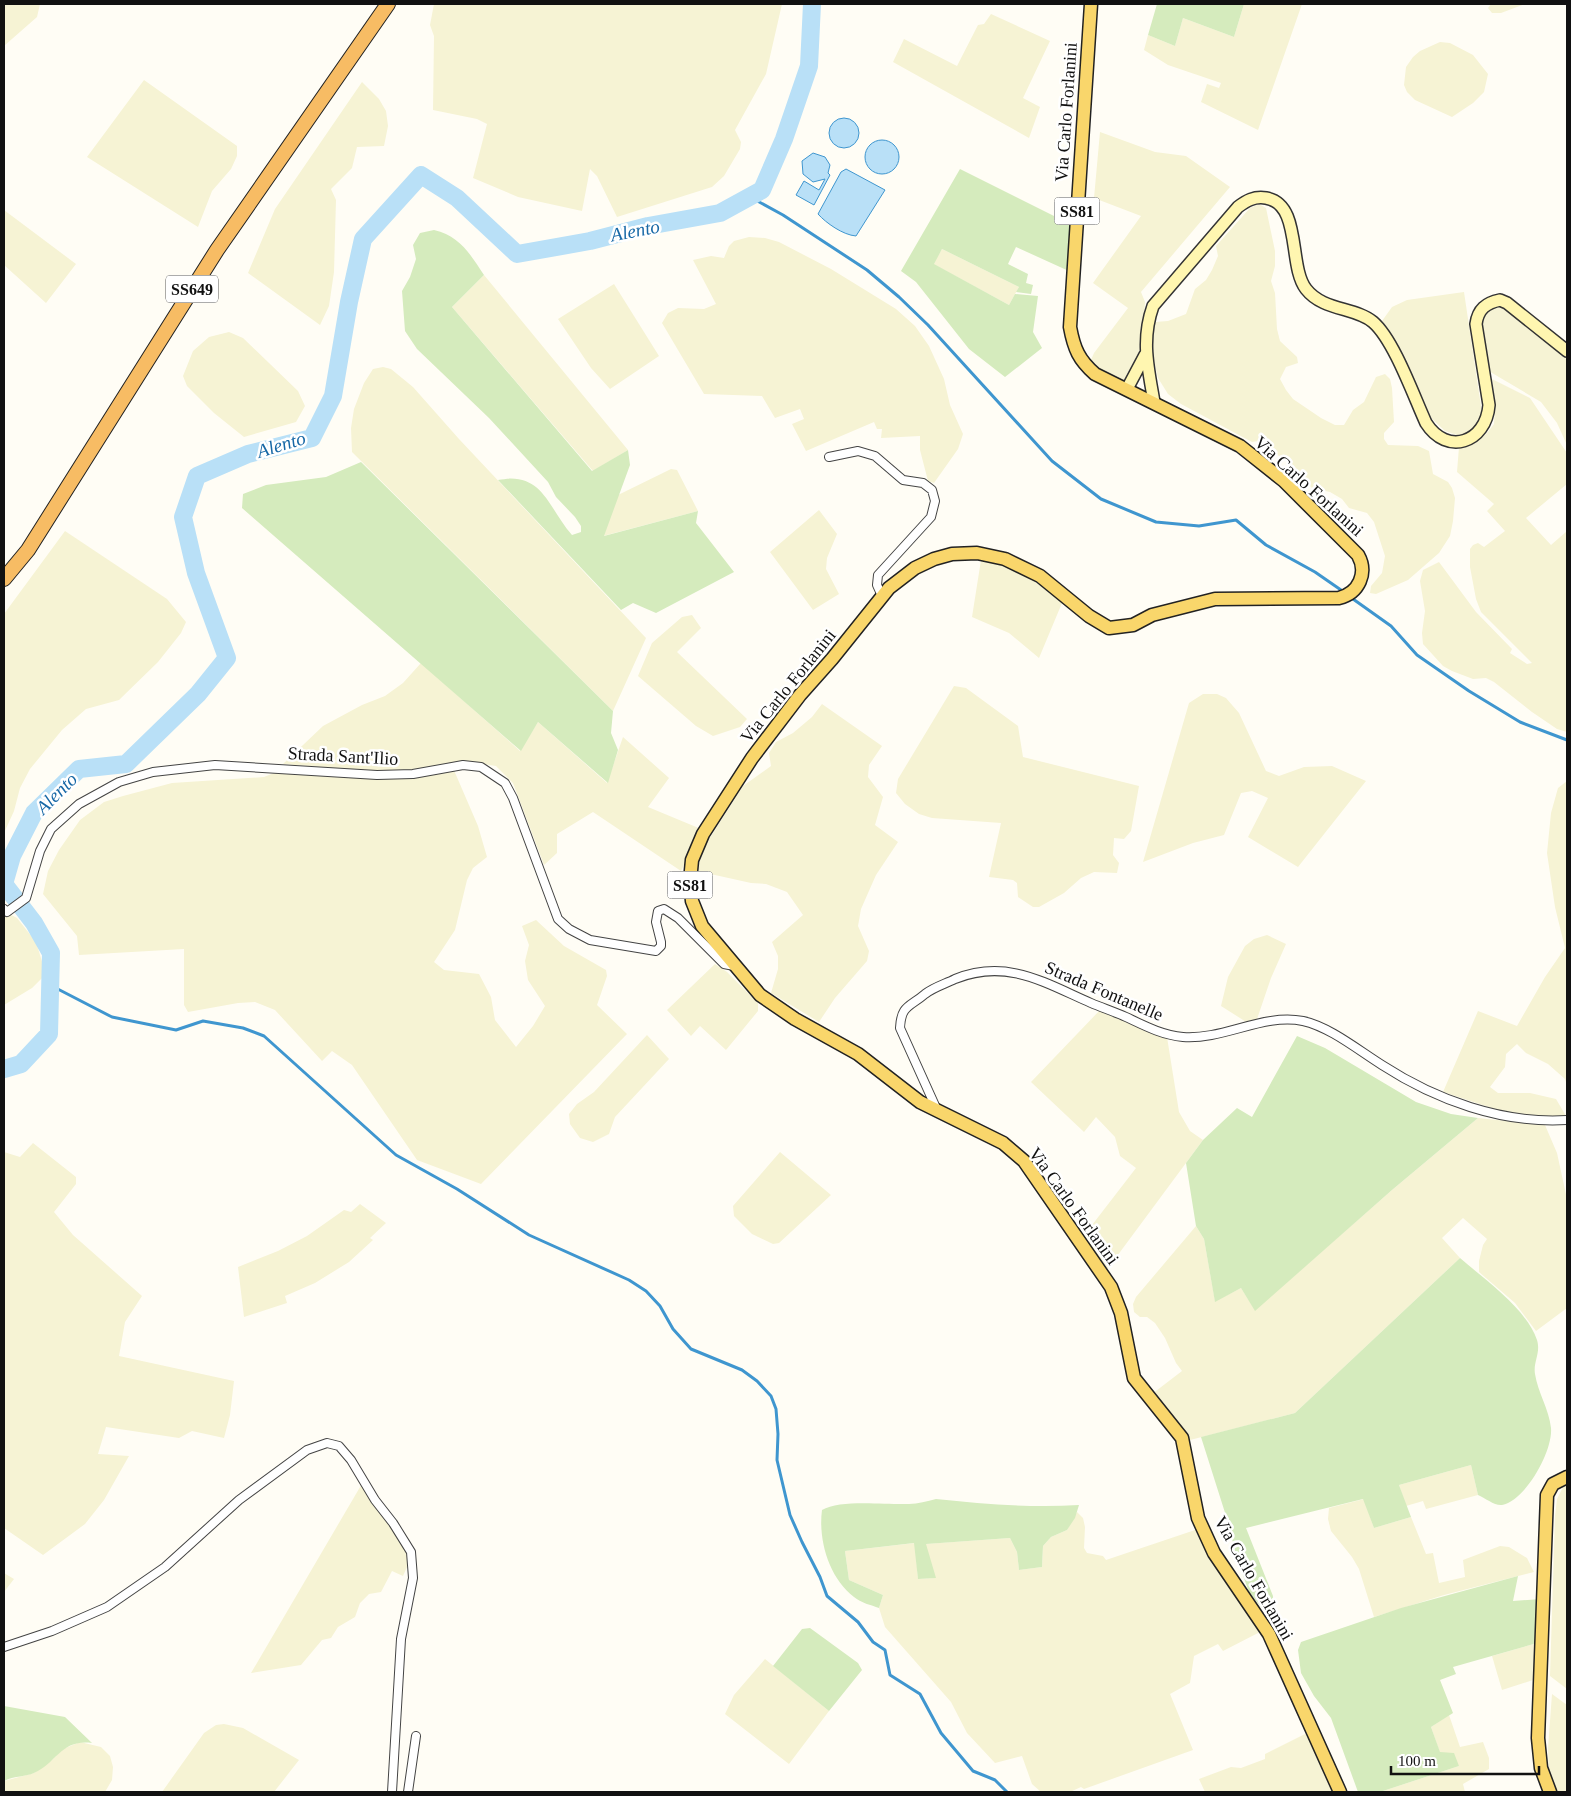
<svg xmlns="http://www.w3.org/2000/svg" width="1571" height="1796" font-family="'Times New Roman',serif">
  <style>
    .farmland { fill: #f6f3d4 }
    .green { fill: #d5ebbd }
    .water { fill: #b9e0f7; stroke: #3f96cf }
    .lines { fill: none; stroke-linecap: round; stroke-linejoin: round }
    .stream { stroke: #3f96cf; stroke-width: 3 }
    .river { stroke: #b9e0f7; stroke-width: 18 }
    .minor-casing { stroke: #444; stroke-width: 10 }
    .secondary-casing { stroke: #333; stroke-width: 14 }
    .primary-casing { stroke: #222; stroke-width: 15 }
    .trunk-casing { stroke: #222; stroke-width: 16 }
    .minor { stroke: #fff; stroke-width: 8 }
    .secondary { stroke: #fff6b0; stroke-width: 11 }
    .primary { stroke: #f9d66b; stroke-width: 12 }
    .trunk { stroke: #f7bc64; stroke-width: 14 }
    .labels { text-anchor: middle; stroke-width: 5; stroke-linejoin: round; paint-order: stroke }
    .shield { fill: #fff; stroke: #585858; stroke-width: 1 }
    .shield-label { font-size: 16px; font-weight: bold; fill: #111 }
    .street-label { font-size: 18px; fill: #111; stroke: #fff }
    .water-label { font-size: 19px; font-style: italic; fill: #1768a6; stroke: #fff }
  </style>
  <rect width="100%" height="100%" fill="#fffdf5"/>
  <!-- farmland -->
  <path class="farmland" d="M 4,4 L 40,4 L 37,17 L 4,46 Z
    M 434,4 L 782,4 L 766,74 L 735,130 L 741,142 L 740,149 L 724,176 L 712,187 L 617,217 L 597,176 L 590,169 L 582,211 L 518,197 L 473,178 L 487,124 L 477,119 L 433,110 L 434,36 L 430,25 Z
    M 1244,4 L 1302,4 L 1258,130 L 1201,102 L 1207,84 L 1219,88 L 1221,83 L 1168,65 L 1144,50 L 1148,35 L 1175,46 L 1183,18 L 1234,37 Z
    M 1491,4 L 1525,4 L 1501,13 L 1492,13 L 1488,8 Z
    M 991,14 L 1050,41 L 1023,98 L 1040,107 L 1029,138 L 893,62 L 904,39 L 957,66 L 978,25 L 984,24 Z
    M 1440,42 L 1450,43 L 1473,55 L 1488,74 L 1484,92 L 1473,103 L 1452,117 L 1415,100 L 1407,92 L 1404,85 L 1406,67 L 1413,57 L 1420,51 Z
    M 144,80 L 237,146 L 237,156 L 231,169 L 212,191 L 198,227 L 87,157 Z
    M 362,82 L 379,99 L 386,111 L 388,126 L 384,146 L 357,147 L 352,168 L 331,189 L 336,200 L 334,272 L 329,306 L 320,325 L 248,273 L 275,209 Z
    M 1100,132 L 1155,152 L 1186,156 L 1230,187 L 1141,292 L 1145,302 L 1142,351 L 1136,364 L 1124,380 L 1107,375 L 1091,360 L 1094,353 L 1128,308 L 1093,283 L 1141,216 L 1094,198 Z
    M 1259,204 L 1266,208 L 1275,251 L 1275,266 L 1271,281 L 1275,293 L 1277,329 L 1280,341 L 1297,357 L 1298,363 L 1286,367 L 1280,379 L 1286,390 L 1293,399 L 1321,418 L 1335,425 L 1344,425 L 1353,410 L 1364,402 L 1376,377 L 1385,374 L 1390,379 L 1392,388 L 1394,422 L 1384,433 L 1384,439 L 1388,445 L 1418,446 L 1429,451 L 1433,474 L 1448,482 L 1452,488 L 1455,498 L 1453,521 L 1450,536 L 1439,553 L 1408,580 L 1376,594 L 1370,593 L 1371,586 L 1382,573 L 1385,556 L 1374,522 L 1367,513 L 1349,508 L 1342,499 L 1330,492 L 1312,488 L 1286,461 L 1258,441 L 1252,442 L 1181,404 L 1168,394 L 1158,378 L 1150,343 L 1155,322 L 1168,321 L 1186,314 L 1195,289 L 1206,280 L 1212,270 L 1218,256 L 1216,246 L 1250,208 Z
    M 4,210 L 76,264 L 46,303 L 4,265 Z
    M 749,237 L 765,238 L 779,242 L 831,269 L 896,309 L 915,326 L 929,346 L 944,379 L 950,405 L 963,434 L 958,449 L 934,483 L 928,481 L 920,450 L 920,436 L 881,438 L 882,429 L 877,429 L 874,422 L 806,451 L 792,424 L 804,419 L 800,409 L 775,418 L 762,396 L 704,394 L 662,323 L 668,313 L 678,308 L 704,309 L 716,304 L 693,260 L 711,256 L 724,258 L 729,246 L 734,241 Z
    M 942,249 L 1019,287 L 1009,305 L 933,264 Z
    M 484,275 L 628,450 L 593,471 L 452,307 Z
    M 614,284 L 659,356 L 610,389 L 591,368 L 558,319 Z
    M 1464,292 L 1482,413 L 1476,428 L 1460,436 L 1445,431 L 1430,417 L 1409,371 L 1382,321 L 1392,307 L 1407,300 Z
    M 1500,302 L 1567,356 L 1567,445 L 1557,423 L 1541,402 L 1487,370 L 1480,317 Z
    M 229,332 L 243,338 L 298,391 L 305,406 L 296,422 L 244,437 L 214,413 L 187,386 L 183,376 L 193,351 L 209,337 Z
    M 383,367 L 391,369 L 413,387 L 459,439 L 646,638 L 613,711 L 352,452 L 351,428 L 354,409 L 364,383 L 373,369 Z
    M 1492,379 L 1530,398 L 1567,453 L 1567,484 L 1526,518 L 1551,545 L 1567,531 L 1567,732 L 1557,729 L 1532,712 L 1494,682 L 1486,678 L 1473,679 L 1452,671 L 1443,666 L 1423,644 L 1422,633 L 1425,611 L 1420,581 L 1423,570 L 1439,562 L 1476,612 L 1512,649 L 1510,653 L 1527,664 L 1532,663 L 1481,612 L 1476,599 L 1470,567 L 1470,549 L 1473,545 L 1478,543 L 1484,547 L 1505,531 L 1487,511 L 1494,504 L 1457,472 L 1459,447 L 1477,440 L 1487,433 L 1494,424 L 1495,400 Z
    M 671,469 L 677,470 L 698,511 L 603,536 L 618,495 Z
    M 819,510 L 837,534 L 827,558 L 826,569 L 839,594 L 813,610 L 770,552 Z
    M 65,531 L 167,599 L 186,622 L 181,633 L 158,662 L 119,700 L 86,709 L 62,730 L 30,769 L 20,788 L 14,811 L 4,833 L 4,614 Z
    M 981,560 L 998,563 L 1028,576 L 1062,603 L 1039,658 L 1009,633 L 972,617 Z
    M 692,615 L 701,628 L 677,652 L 747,719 L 740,727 L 713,736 L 696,726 L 638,676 L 652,643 L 682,617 Z
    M 421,663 L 520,751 L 538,722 L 607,783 L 623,737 L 669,778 L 648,807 L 701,829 L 681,871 L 593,812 L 557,834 L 557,853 L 544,865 L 513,783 L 496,766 L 464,761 L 418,770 L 379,772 L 283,764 L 323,726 L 362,705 L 385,696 L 403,683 Z
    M 954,686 L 966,688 L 1018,726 L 1023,757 L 1139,786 L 1131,831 L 1124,839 L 1114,838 L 1113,855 L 1119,863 L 1117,873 L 1094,872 L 1081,878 L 1064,893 L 1039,907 L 1033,907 L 1018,897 L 1017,883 L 1013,880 L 989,877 L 1001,823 L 932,818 L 919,814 L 905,804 L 896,793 L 898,779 Z
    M 1203,694 L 1217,694 L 1226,698 L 1239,713 L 1266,771 L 1279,776 L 1304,767 L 1332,766 L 1366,781 L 1298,867 L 1248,837 L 1268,798 L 1252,791 L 1241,793 L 1224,835 L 1193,843 L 1143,862 L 1189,703 Z
    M 822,704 L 882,746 L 869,765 L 868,777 L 883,797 L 875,825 L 898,842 L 876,875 L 861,909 L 858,926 L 869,951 L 867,961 L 835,998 L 819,1022 L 771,993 L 778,969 L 778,956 L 772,942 L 803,915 L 787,892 L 766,884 L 751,883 L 697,871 L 704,847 L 743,786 L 771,766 L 769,753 L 776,742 L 793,733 L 812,717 Z
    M 453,768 L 478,826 L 487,857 L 473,868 L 467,880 L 455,930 L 434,962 L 444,970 L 479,974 L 491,997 L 495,1020 L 516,1047 L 533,1026 L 545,1006 L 528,980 L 525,961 L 529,945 L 522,926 L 536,920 L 564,946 L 606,970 L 607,976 L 597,1005 L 627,1034 L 481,1184 L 417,1160 L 352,1065 L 332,1051 L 322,1061 L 275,1010 L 255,1002 L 238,1003 L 188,1012 L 184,1005 L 184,949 L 79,955 L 77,936 L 43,894 L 48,871 L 59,850 L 80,820 L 104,802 L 123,796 L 172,783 L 264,777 L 274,773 L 338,773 L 385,777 Z
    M 1567,781 L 1567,1085 L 1565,1079 L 1548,1064 L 1526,1053 L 1517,1044 L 1506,1054 L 1505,1067 L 1490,1087 L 1498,1093 L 1530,1093 L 1556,1099 L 1566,1116 L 1548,1118 L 1513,1115 L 1443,1092 L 1478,1011 L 1517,1026 L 1545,977 L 1565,948 L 1555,907 L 1547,853 L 1551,813 L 1558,788 Z
    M 4,911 L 17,918 L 36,942 L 44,968 L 43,977 L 32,988 L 4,1005 Z
    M 1267,935 L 1286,944 L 1271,978 L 1256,1022 L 1251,1025 L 1221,1006 L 1228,977 L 1245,946 L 1254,939 Z
    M 715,964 L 727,972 L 758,1003 L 758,1011 L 726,1050 L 700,1026 L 691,1036 L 667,1010 Z
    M 1100,1010 L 1167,1037 L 1179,1112 L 1190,1131 L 1203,1140 L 1106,1271 L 1082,1238 L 1136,1168 L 1120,1156 L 1115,1137 L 1096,1117 L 1084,1132 L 1031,1082 Z
    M 647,1035 L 669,1059 L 615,1117 L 609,1134 L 593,1142 L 580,1138 L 570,1124 L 569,1114 L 577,1104 L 594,1092 Z
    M 1478,1118 L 1545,1125 L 1557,1153 L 1567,1199 L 1567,1308 L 1536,1331 L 1515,1303 L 1479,1272 L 1479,1261 L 1483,1245 L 1487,1239 L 1463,1218 L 1442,1238 L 1460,1258 L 1295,1413 L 1190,1440 L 1152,1394 L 1182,1371 L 1176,1363 L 1165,1338 L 1155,1323 L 1147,1317 L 1140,1317 L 1134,1312 L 1133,1304 L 1136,1297 L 1196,1226 L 1204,1239 L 1215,1301 L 1241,1288 L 1255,1310 L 1392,1190 Z
    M 33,1143 L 76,1177 L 76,1184 L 54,1212 L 73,1235 L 142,1296 L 125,1322 L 119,1356 L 234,1381 L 230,1415 L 224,1438 L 192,1431 L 179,1438 L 106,1427 L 98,1454 L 129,1456 L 104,1500 L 85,1524 L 43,1555 L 4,1528 L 4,1152 L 20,1157 Z
    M 780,1152 L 831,1195 L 779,1243 L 773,1244 L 752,1234 L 734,1216 L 733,1206 Z
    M 360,1204 L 386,1223 L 370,1238 L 373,1240 L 349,1262 L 315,1283 L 285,1296 L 287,1303 L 244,1317 L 238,1267 L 278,1251 L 307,1236 L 344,1210 L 351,1212 Z
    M 1471,1465 L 1478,1495 L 1426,1509 L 1423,1501 L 1406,1506 L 1399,1485 Z
    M 363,1482 L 412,1556 L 403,1576 L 392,1571 L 381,1592 L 369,1594 L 360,1603 L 355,1617 L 338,1627 L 331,1638 L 322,1640 L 301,1665 L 251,1673 Z
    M 1567,1485 L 1567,1689 L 1550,1676 L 1555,1516 L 1557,1499 L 1563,1487 Z
    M 1364,1499 L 1374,1528 L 1411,1517 L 1426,1554 L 1433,1553 L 1439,1583 L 1465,1577 L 1463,1560 L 1500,1546 L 1509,1547 L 1527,1558 L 1534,1572 L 1444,1595 L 1374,1617 L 1359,1569 L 1352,1557 L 1331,1531 L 1328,1519 L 1329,1508 Z
    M 1077,1512 L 1083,1518 L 1085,1527 L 1084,1548 L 1087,1553 L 1103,1556 L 1106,1560 L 1198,1529 L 1260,1632 L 1223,1651 L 1218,1644 L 1194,1656 L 1190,1683 L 1170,1694 L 1193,1750 L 1084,1789 L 1081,1787 L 1070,1792 L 1041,1792 L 1032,1784 L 1022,1756 L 995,1763 L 967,1733 L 951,1702 L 885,1627 L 879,1608 L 883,1595 L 849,1580 L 845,1551 L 915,1543 L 918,1579 L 935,1578 L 925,1544 L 1010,1538 L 1017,1552 L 1019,1570 L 1042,1567 L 1043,1546 L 1051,1537 L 1067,1530 Z
    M 4,1573 L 14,1579 L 4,1592 Z
    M 1537,1643 L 1536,1679 L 1502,1690 L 1492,1656 Z
    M 765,1659 L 829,1711 L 789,1764 L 725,1714 L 734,1695 Z
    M 1552,1694 L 1567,1705 L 1567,1792 L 1556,1792 L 1549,1777 L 1548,1748 Z
    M 1449,1715 L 1460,1747 L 1483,1742 L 1489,1758 L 1489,1769 L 1463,1784 L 1465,1792 L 1380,1792 L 1459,1766 L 1440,1753 L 1431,1727 Z
    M 224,1724 L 243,1728 L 299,1760 L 274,1792 L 162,1792 L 204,1733 L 216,1725 Z
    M 1309,1732 L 1335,1792 L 1205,1792 L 1199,1779 L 1231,1767 L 1241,1768 L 1265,1759 L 1265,1754 Z
    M 80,1742 L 101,1747 L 110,1756 L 113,1767 L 112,1780 L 105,1792 L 4,1792 L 4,1781 L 34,1773 L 52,1760 L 63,1749 Z"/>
  <!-- green -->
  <path class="green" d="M 1157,4 L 1244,4 L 1234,37 L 1183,18 L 1175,46 L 1148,35 Z
    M 960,169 L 1074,226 L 1071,272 L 1016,247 L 1008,264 L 1028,274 L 1026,283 L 1033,285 L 1031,294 L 1016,292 L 1019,287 L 942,249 L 934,264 L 1009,305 L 1015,294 L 1038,296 L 1033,332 L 1042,348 L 1005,377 L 969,349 L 916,282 L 901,271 Z
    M 434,230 C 460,236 470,254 484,275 L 452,307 L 592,471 L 628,450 L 630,465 L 604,536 L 698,511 L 696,523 L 734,572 L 656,613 L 633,603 L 621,610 L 498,480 C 543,471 548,508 572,535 L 581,532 L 581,526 L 575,517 L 556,497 L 548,482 L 489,418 L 417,349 L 405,331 L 402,291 L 410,277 L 416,259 L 413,245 L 420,233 Z
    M 361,462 L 613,711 L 611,733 L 618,750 L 608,783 L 538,722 L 521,751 L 242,508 L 243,494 L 266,485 L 326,477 Z
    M 1297,1036 L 1325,1048 L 1416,1102 L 1451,1114 L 1478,1118 L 1392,1190 L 1255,1311 L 1241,1288 L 1215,1302 L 1204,1239 L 1196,1226 L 1186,1163 L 1203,1140 L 1237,1108 L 1252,1117 Z
    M 1460,1258 C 1485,1280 1526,1308 1537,1340 C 1541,1353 1533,1362 1535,1374 C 1538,1393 1549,1409 1551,1428 C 1553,1451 1526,1500 1502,1505 C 1495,1506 1485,1498 1478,1495 L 1471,1465 L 1399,1485 L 1411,1517 L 1374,1528 L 1363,1499 L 1246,1528 L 1273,1596 L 1272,1621 L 1249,1592 L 1237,1559 L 1227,1519 L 1201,1437 L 1295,1413 Z
    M 936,1499 C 984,1504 1031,1508 1079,1505 L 1075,1518 L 1067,1530 L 1051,1537 L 1043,1546 L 1042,1567 L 1019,1570 L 1017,1552 L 1010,1538 L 926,1544 L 936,1578 L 918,1579 L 914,1543 L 845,1551 L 849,1580 L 883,1595 L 879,1608 C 871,1605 861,1603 854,1597 C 829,1578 818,1540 822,1510 C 840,1499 886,1505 909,1504 C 918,1504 927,1501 936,1499 Z
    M 1518,1576 L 1513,1601 L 1541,1599 L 1537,1643 L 1453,1667 L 1456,1674 L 1440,1680 L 1453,1713 L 1431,1727 L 1440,1752 L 1454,1753 L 1459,1766 L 1380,1792 L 1358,1792 L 1331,1718 L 1314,1696 L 1301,1673 L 1298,1650 L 1301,1642 L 1401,1608 Z
    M 810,1628 L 858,1663 L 862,1670 L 829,1711 L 773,1666 L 802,1629 Z
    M 4,1706 L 65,1717 L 92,1743 C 61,1739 58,1762 34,1773 C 25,1777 13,1776 4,1781 Z"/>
  <!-- water -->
  <path class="water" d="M829 133a15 15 0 1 1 30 0a15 15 0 1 1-30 0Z
    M865 157a17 17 0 1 1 34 0a17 17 0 1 1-34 0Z
    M 813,153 L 825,157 L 830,165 L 828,173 L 830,175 L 814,205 L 796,195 L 804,181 L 819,190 L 825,179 L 813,182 L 803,174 L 802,161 Z
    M 846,169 L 885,190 L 856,236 C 843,235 826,223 818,214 L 841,172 Z"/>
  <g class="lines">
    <!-- stream -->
    <path class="stream" d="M 750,197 L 783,215 L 867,270 L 899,297 L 928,325 L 1052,461 L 1101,499 L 1156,522 L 1199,526 L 1236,520 L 1266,545 L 1315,572 L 1341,590
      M 1353,599 L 1391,626 L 1417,655 L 1469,691 L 1520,722 L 1567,740
      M 50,985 L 112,1017 L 176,1030 L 203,1021 L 243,1028 L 264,1036 L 396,1155 L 457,1189 L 529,1235 L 629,1280 L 646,1291 L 660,1306 L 673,1329 L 691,1349 L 742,1370 L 757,1381 L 771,1396 L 776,1409 L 778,1434 L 777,1460 L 790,1515 L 802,1542 L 820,1577 L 827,1596 L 858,1622 L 873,1642 L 885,1650 L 890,1675 L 920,1694 L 941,1733 L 973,1771 L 995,1780 L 1007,1792"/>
    <!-- river -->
    <path class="river" d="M 4,1069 L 21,1064 L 49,1034 L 51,953 L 34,923 L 4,884 L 12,856 L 34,813 L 79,769 L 126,764 L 198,694 L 227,658 L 196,573 L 183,517 L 197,476 L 248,454 L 312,438 L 333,396 L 349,302 L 363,239 L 421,175 L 457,198 L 517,254 L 590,241 L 648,226 L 720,213 L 762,190 L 784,139 L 809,66 L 812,4"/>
    <defs>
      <path id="minor" d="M 829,457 L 858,451 L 875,456 L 903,480 L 923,483 L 932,490 L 935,501 L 931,517 L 878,575 L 877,585 L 882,596
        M 4,909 L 7,912 L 26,898 L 40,851 L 51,829 L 79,804 L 119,782 L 153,772 L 215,765 L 377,775 L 413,774 L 463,765 L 481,767 L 505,783 L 513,798 L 558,919 L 569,929 L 590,940 L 656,951 L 661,946 L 661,942 L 656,922 L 658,911 L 664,909 L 678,918 L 724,964 L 734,966
        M 937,1110 L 900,1028 C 901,1005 910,1007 925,994 C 934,987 945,984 955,979 C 1007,958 1045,983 1091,1003 C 1103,1008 1115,1012 1126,1017 C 1145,1026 1162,1035 1183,1037 C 1224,1040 1263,1013 1303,1021 C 1330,1027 1358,1050 1382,1065 C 1436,1100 1502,1124 1567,1120
        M 4,1647 L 52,1631 L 107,1607 L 165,1567 L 239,1500 L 307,1450 L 327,1443 L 339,1446 L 351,1460 L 375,1500 L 393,1523 L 411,1552 L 413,1578 L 401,1639 L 392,1792
        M 408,1792 L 416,1736"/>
      <path id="secondary" d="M 1127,389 L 1145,355
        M 1154,402 C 1148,367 1141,340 1153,306 L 1238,207 C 1246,201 1254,196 1266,198 C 1302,204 1288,266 1306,289 C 1323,311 1355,307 1373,322 C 1394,340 1414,397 1426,423 C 1447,456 1486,443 1489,405 L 1476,324 C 1478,309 1486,303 1500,300 L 1507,303 L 1567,351"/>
      <path id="primary" d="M 1091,4 L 1070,327 C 1074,349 1079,360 1095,374 L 1240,446 L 1284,481 L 1358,555 C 1368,573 1359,593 1339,598 L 1215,599 L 1152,615 L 1133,625 L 1109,628 L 1089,616 L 1040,576 L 1005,559 L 977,553 L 952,554 L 934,559 L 915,568 L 889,588 L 832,659 L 800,695 L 752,758 L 703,834 L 692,860 L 690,881 L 692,901 L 702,926 L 760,995 L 795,1019 L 858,1054 L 920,1102 L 1003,1143 L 1024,1161 L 1111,1287 L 1121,1313 L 1134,1378 L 1182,1438 L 1198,1518 L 1214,1553 L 1269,1634 L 1340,1792
        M 1550,1792 L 1541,1768 L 1538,1738 L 1547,1495 L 1553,1484 L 1567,1477"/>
      <path id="trunk" d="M 4,579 L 28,550 L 217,250 L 388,4"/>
    </defs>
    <!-- minor casing -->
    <use href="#minor" class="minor-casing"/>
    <!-- secondary casing -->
    <use href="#secondary" class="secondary-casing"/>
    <!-- primary casing -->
    <use href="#primary" class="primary-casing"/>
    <!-- trunk casing -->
    <use href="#trunk" class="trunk-casing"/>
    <!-- minor -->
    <use href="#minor" class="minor"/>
    <!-- secondary -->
    <use href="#secondary" class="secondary"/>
    <!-- primary -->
    <use href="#primary" class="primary"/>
    <!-- trunk -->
    <use href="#trunk" class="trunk"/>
  </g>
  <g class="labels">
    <!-- shield labels -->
    <g class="shield">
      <rect x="1054.5" y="197.5" width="45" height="27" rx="4"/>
      <rect x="166" y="275.5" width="52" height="27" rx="4"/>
      <rect x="667.5" y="871.5" width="45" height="27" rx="4"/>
    </g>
    <g class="shield-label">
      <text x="1077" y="217">SS81</text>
      <text x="192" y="295">SS649</text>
      <text x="690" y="891">SS81</text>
    </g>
    <!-- street labels -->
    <g class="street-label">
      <text transform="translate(1066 112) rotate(-86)" y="6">Via Carlo Forlanini</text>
      <text transform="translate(1309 486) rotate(42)" y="6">Via Carlo Forlanini</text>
      <text transform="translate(788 686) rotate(-51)" y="6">Via Carlo Forlanini</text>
      <text transform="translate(343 756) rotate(3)" y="6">Strada Sant'Ilio</text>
      <text transform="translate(1104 991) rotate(23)" y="6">Strada Fontanelle</text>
      <text transform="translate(1074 1206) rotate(54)" y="6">Via Carlo Forlanini</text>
      <text transform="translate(1254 1578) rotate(60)" y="6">Via Carlo Forlanini</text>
    </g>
    <!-- water labels -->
    <g class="water-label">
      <text transform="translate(635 230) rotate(-11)" y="7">Alento</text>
      <text transform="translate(281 444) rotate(-17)" y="7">Alento</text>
      <text transform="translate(56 793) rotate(-45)" y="7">Alento</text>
    </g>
  </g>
  <!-- border -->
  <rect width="1571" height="1796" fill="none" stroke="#111111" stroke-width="10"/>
  <!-- scale -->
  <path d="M1391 1766v8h148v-8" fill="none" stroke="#111111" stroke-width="2.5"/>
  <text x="1398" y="1766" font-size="15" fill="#111111" stroke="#ffffff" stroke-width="4" paint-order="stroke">100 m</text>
</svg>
